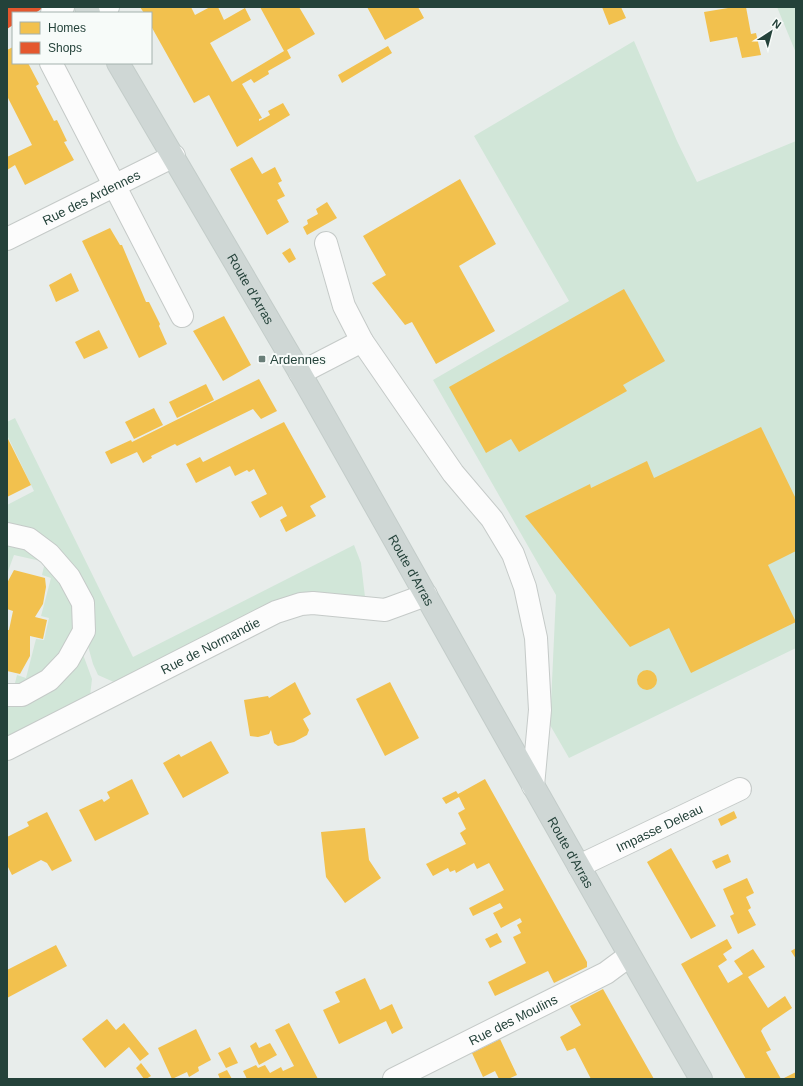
<svg xmlns="http://www.w3.org/2000/svg" width="803" height="1086" font-family="Arial,sans-serif">
  <style>
    .green { fill: #d1e6d8 }
    .homes { fill: #f2c14e }
    .shops { fill: #e4572e }
    .lines { fill: none; stroke-linecap: round; stroke-linejoin: round }
    .minor-casing { stroke: #c5cac8; stroke-width: 24 }
    .major-casing { stroke: #c3ccc9; stroke-width: 24 }
    .minor { stroke: #fcfcfc; stroke-width: 22 }
    .major { stroke: #cfd7d5; stroke-width: 22 }
    .poi-dot { fill: #697e78; stroke: #f7fbf9; stroke-width: 1.5 }
    .labels { text-anchor: middle; stroke-width: 4; stroke-linejoin: round; paint-order: stroke }
    .street-label { font-size: 13px; fill: #24423a; stroke: #f7fbf9 }
    .poi-label { font-size: 13px; fill: #24423a; stroke: #f7fbf9; text-anchor: start }
  </style>
  <rect width="100%" height="100%" fill="#e8edeb"/>
  <!-- green -->
  <path class="green" d="M 777,7 L 796,7 L 796,53 Z
    M 634,41 L 677,141 L 697,182 L 796,141 L 796,648 L 569,758 L 550,725 L 556,595 L 433,380 L 569,301 L 474,136 Z
    M 15,418 L 133,657 L 354,545 L 361,563 L 365,597 L 362,598 C 327,594 308,588 275,602 L 116,683 L 98,675 L 93,664 L 86,639 L 88,611 L 7,524 L 7,505 L 34,491 L 7,435 L 7,422 Z
    M 7,539 C 23,543 36,553 48,565 C 93,613 75,666 14,687 L 17,675 L 26,678 L 36,639 L 44,640 L 49,618 L 41,616 L 51,578 L 42,575 L 45,562 L 14,555 L 7,574 Z
    M 81,649 L 92,679 L 90,696 L 7,739 L 7,703 Z"/>
  <!-- homes -->
  <path class="homes" d="M 140,7 L 191,7 L 195,15 L 210,7 L 218,7 L 224,20 L 245,8 L 251,20 L 210,43 L 232,82 L 284,51 L 260,7 L 299,7 L 315,34 L 287,50 L 291,58 L 268,71 L 269,74 L 254,83 L 251,79 L 242,84 L 262,118 L 259,119 L 259,121 L 270,115 L 268,111 L 283,103 L 290,115 L 237,147 L 209,95 L 194,103 L 151,26 L 151,13 L 144,13 Z
    M 367,7 L 418,7 L 424,18 L 385,40 Z
    M 602,7 L 621,7 L 626,18 L 609,25 Z
    M 734,7 L 746,7 L 751,34 L 756,33 L 761,55 L 742,58 L 737,37 L 710,42 L 704,12 Z
    M 388,46 L 392,53 L 342,83 L 338,75 Z
    M 13,47 L 13,63 L 25,64 L 28,63 L 39,84 L 36,86 L 54,121 L 57,120 L 67,141 L 64,142 L 74,160 L 25,185 L 15,165 L 7,170 L 7,157 L 32,145 L 7,96 L 7,50 Z
    M 252,157 L 262,174 L 275,167 L 282,181 L 278,183 L 285,196 L 277,200 L 289,222 L 267,235 L 230,169 Z
    M 460,179 L 496,244 L 459,266 L 495,331 L 436,364 L 412,322 L 405,325 L 372,283 L 386,275 L 363,236 Z
    M 327,202 L 337,218 L 307,235 L 303,227 L 308,224 L 307,220 L 318,214 L 316,209 Z
    M 110,228 L 120,245 L 122,245 L 146,302 L 149,302 L 160,324 L 159,326 L 167,344 L 139,358 L 82,241 Z
    M 290,248 L 296,259 L 289,263 L 282,253 Z
    M 71,273 L 79,291 L 56,302 L 49,285 Z
    M 624,289 L 665,361 L 623,385 L 627,391 L 519,452 L 511,439 L 486,453 L 449,387 Z
    M 224,316 L 251,365 L 223,381 L 193,331 Z
    M 99,330 L 108,348 L 84,359 L 75,342 Z
    M 259,379 L 277,411 L 261,419 L 253,409 L 177,446 L 175,444 L 151,456 L 152,458 L 143,463 L 137,452 L 111,464 L 105,452 L 131,440 L 132,442 Z
    M 206,384 L 214,400 L 177,418 L 169,402 Z
    M 154,408 L 163,425 L 134,439 L 125,422 Z
    M 284,422 L 326,497 L 310,506 L 316,516 L 286,532 L 280,520 L 287,516 L 282,506 L 260,518 L 251,502 L 267,494 L 254,469 L 249,472 L 247,470 L 235,476 L 230,466 L 196,483 L 186,464 L 200,457 L 203,462 Z
    M 761,427 L 796,499 L 796,551 L 768,565 L 796,622 L 691,673 L 669,628 L 630,647 L 525,516 L 590,484 L 591,488 L 647,461 L 654,478 Z
    M 7,437 L 31,485 L 7,497 Z
    M 14,570 L 45,578 L 46,587 L 43,604 L 35,617 L 47,620 L 43,639 L 30,636 L 30,656 L 20,674 L 7,671 L 7,630 L 9,630 L 13,611 L 7,609 L 7,583 Z
    M637 680a10 10 0 1 1 20 0a10 10 0 1 1-20 0Z
    M 295,682 L 311,714 L 303,719 L 309,730 L 307,735 L 294,742 L 278,746 L 274,743 L 271,730 L 269,734 L 258,737 L 250,736 L 244,700 L 268,696 L 269,698 Z
    M 390,682 L 419,738 L 385,756 L 356,699 Z
    M 211,741 L 229,773 L 183,798 L 163,763 L 179,754 L 181,757 Z
    M 132,779 L 149,814 L 95,841 L 79,810 L 102,799 L 104,802 L 110,798 L 107,792 Z
    M 485,779 L 587,962 L 587,967 L 554,983 L 548,971 L 495,996 L 488,982 L 526,963 L 513,937 L 521,933 L 517,925 L 522,922 L 520,918 L 501,928 L 493,913 L 503,908 L 500,903 L 473,916 L 469,908 L 504,890 L 489,863 L 477,869 L 474,863 L 456,873 L 455,870 L 450,872 L 448,868 L 433,876 L 426,864 L 466,844 L 460,833 L 466,829 L 458,813 L 465,809 L 459,797 L 446,804 L 442,798 L 456,791 L 458,794 Z
    M 734,811 L 737,818 L 721,826 L 718,819 Z
    M 47,812 L 72,861 L 52,871 L 47,863 L 41,860 L 12,875 L 7,865 L 7,837 L 29,826 L 27,822 Z
    M 365,828 L 369,860 L 381,878 L 345,903 L 326,877 L 321,832 Z
    M 671,848 L 716,926 L 691,939 L 647,862 Z
    M 728,854 L 731,862 L 716,869 L 712,861 Z
    M 747,878 L 754,893 L 746,897 L 751,908 L 748,910 L 756,925 L 738,934 L 730,916 L 734,914 L 723,889 Z
    M 497,933 L 502,942 L 490,948 L 485,939 Z
    M 727,939 L 732,948 L 723,954 L 727,960 L 718,966 L 728,983 L 743,974 L 734,961 L 753,949 L 765,967 L 748,977 L 768,1008 L 785,996 L 792,1008 L 763,1028 L 761,1031 L 771,1050 L 766,1052 L 781,1079 L 746,1079 L 681,964 Z
    M 56,945 L 67,966 L 7,998 L 7,970 Z
    M 796,948 L 796,959 L 791,951 Z
    M 365,978 L 380,1010 L 392,1004 L 403,1028 L 392,1034 L 386,1021 L 339,1044 L 323,1010 L 340,1002 L 335,992 Z
    M 603,989 L 621,1021 L 654,1079 L 591,1079 L 575,1048 L 567,1051 L 560,1037 L 581,1025 L 570,1006 Z
    M 107,1019 L 116,1030 L 124,1023 L 149,1054 L 140,1061 L 129,1047 L 105,1068 L 82,1039 Z
    M 289,1023 L 318,1079 L 247,1079 L 243,1071 L 256,1065 L 258,1068 L 265,1065 L 270,1073 L 281,1067 L 283,1071 L 294,1066 L 275,1030 Z
    M 196,1029 L 211,1060 L 198,1067 L 199,1071 L 189,1077 L 187,1072 L 172,1079 L 158,1048 Z
    M 500,1039 L 517,1075 L 508,1079 L 499,1079 L 495,1071 L 483,1077 L 472,1053 Z
    M 256,1042 L 259,1048 L 270,1043 L 277,1055 L 259,1065 L 250,1046 Z
    M 230,1047 L 238,1063 L 226,1068 L 218,1053 Z
    M 141,1063 L 151,1076 L 146,1079 L 144,1079 L 136,1068 Z
    M 227,1070 L 232,1079 L 220,1079 L 218,1074 Z
    M 796,1072 L 796,1079 L 782,1079 Z"/>
  <!-- shops -->
  <path class="shops" d="M 7,7 L 45,7 L 35,13 L 13,13 L 13,25 L 7,29 Z"/>
  <g class="lines">
    <defs>
      <g id="minor">
        <path d="M 52,13 L 63,7"/>
        <path d="M 97,13 L 108,7"/>
        <path d="M 51,63 L 182,316"/>
        <path id="s1" d="M 7,239 L 174,156"/>
        <path d="M 326,243 L 344,306 L 362,341"/>
        <path d="M 300,373 L 362,341 L 453,473 L 492,519 L 513,554 L 525,587 L 536,638 L 540,710 L 533,786"/>
        <path d="M 7,534 L 29,539 L 49,554 L 69,577 L 83,603 L 84,631 L 68,660 L 49,680 L 22,695 L 7,695"/>
        <path id="s2" d="M 7,749 L 276,612 L 301,604 L 313,603 L 385,610 L 426,595"/>
        <path id="s3" d="M 579,866 L 740,789"/>
        <path id="s4" d="M 394,1079 L 606,973 L 629,956"/>
      </g>
      <g id="major">
        <path d="M 86,7 L 89,13"/>
        <path id="s5" d="M 118,63 C 179,166 240,269 300,373 C 434,608 565,845 701,1079"/>
      </g>
    </defs>
    <!-- minor casing -->
    <use href="#minor" class="minor-casing"/>
    <!-- major casing -->
    <use href="#major" class="major-casing"/>
    <!-- minor -->
    <use href="#minor" class="minor"/>
    <!-- major -->
    <use href="#major" class="major"/>
  </g>
  <!-- markers -->
  <rect class="poi-dot" x="258" y="355" width="8" height="8" rx="2"/>
  <g class="labels">
    <!-- street labels -->
    <g class="street-label">
      <text dy="5" stroke="none"><textPath href="#s1" startOffset="94">Rue des Ardennes</textPath></text>
      <text dy="5" stroke="none"><textPath href="#s5" startOffset="262">Route d'Arras</textPath></text>
      <text dy="5" stroke="none"><textPath href="#s5" startOffset="586">Route d'Arras</textPath></text>
      <text dy="5" stroke="none"><textPath href="#s2" startOffset="228">Rue de Normandie</textPath></text>
      <text dy="5" stroke="none"><textPath href="#s3" startOffset="89">Impasse Deleau</textPath></text>
      <text dy="5" stroke="none"><textPath href="#s5" startOffset="910">Route d'Arras</textPath></text>
      <text dy="5" stroke="none"><textPath href="#s4" startOffset="133">Rue des Moulins</textPath></text>
    </g>
    <!-- poi labels -->
    <g class="poi-label">
      <text x="270" y="364">Ardennes</text>
    </g>
  </g>
  <!-- border -->
  <rect width="803" height="1086" fill="none" stroke="#24423a" stroke-width="16"/>
  <!-- legend -->
  <rect x="12" y="12" width="140" height="52" fill="#f7fbf9" stroke="#a3b1ad"/>
  <rect x="20" y="22" width="20" height="12" fill="#f2c14e" stroke="#a3b1ad"/>
  <text x="48" y="32" font-size="12" fill="#24423a">Homes</text>
  <rect x="20" y="42" width="20" height="12" fill="#e4572e" stroke="#a3b1ad"/>
  <text x="48" y="52" font-size="12" fill="#24423a">Shops</text>
  <!-- north arrow -->
  <g transform="translate(771 32) rotate(36)" stroke="#f7fbf9" stroke-width="3" paint-order="stroke">
  <path d="M0-3L7 15L0 10L-7 15Z" fill="#24423a"/>
  <text y="-6" font-size="11" font-weight="bold" text-anchor="middle" fill="#24423a">N</text>
  </g>
</svg>
